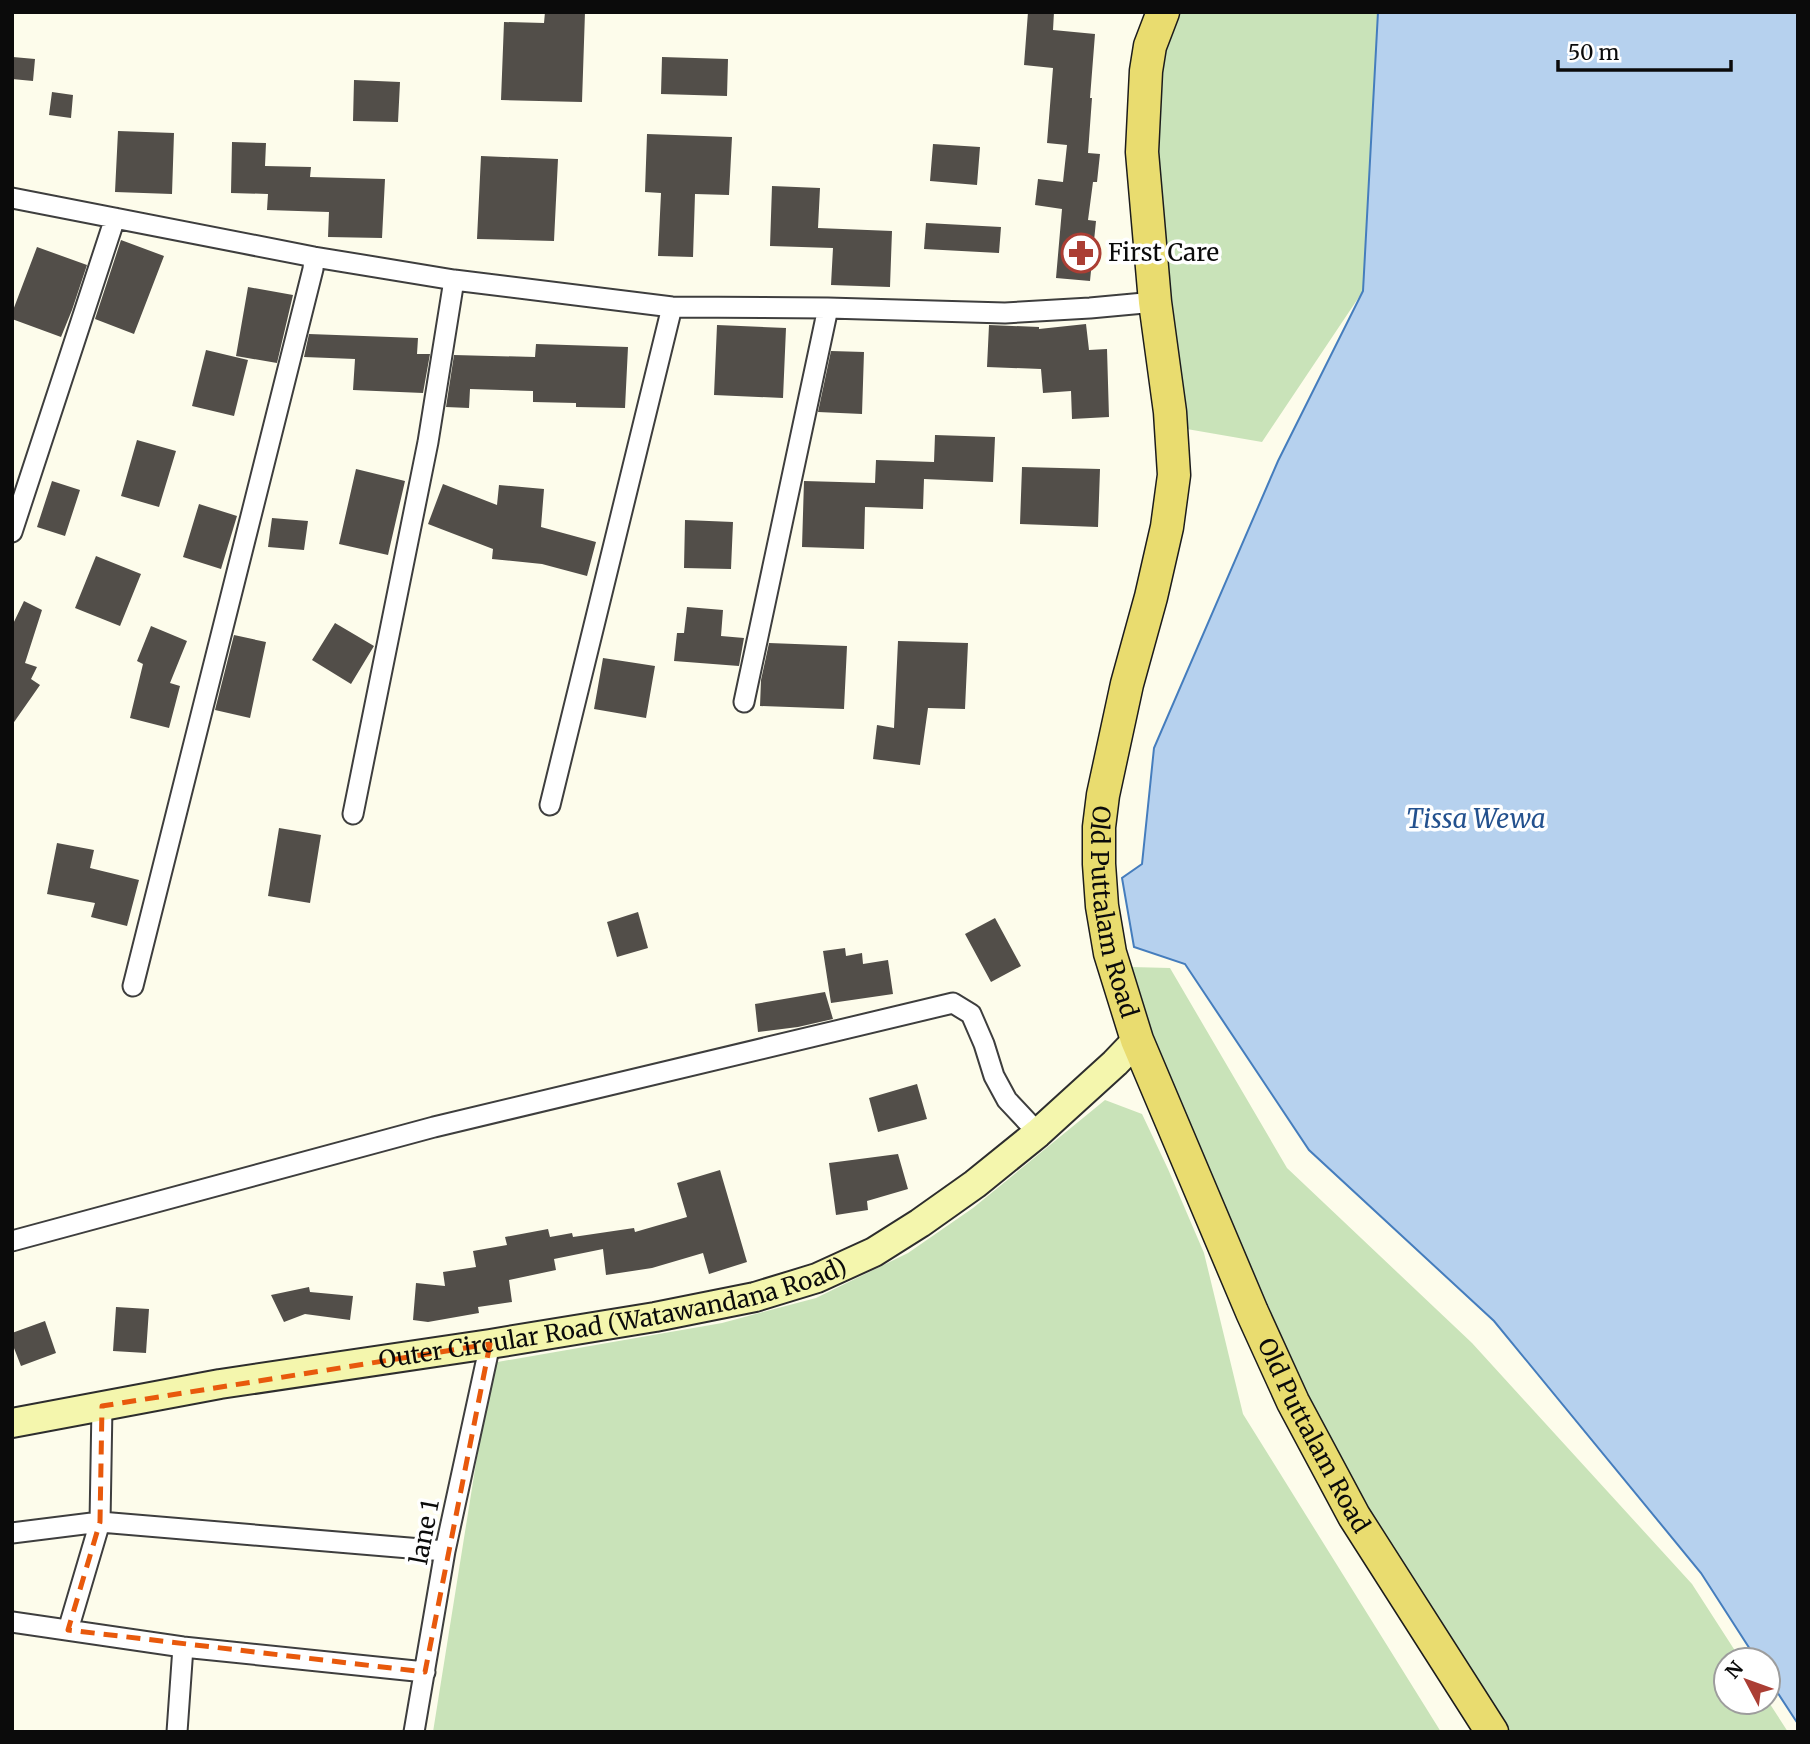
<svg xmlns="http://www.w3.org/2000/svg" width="1810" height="1744" font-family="Merriweather,serif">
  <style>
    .green { fill: #c9e3b9 }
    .water { fill: #b6d1ee; stroke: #457dbd; stroke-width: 2 }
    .building { fill: #524e49 }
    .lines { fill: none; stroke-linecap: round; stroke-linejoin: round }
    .street-casing { stroke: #3e3e3e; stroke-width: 23 }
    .secondary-casing { stroke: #2d2d2d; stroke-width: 32 }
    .primary-casing { stroke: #1c1c1c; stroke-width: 35 }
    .street { stroke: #fff; stroke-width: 19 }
    .secondary { stroke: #f4f6ad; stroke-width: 28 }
    .primary { stroke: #e9dc6f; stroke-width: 32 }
    .marked { fill: none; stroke: #e8590c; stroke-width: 5; stroke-dasharray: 14 9; stroke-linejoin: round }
    .labels { text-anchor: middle; stroke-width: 7; stroke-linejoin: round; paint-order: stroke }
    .poi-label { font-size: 24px; fill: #0b0b0b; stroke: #fff; text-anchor: start }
    .street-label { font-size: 24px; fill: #0b0b0b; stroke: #fff }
    .water-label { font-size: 26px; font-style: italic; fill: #23518e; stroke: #fff }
  </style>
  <rect width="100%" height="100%" fill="#fdfceb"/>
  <!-- green -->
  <path class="green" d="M 1174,12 L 1378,12 L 1363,291 L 1262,442 L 1181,428 L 1165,296 L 1153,75 Z
    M 1131,967 L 1170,968 L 1287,1168 L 1472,1343 L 1692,1584 L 1741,1660 L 1726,1660 L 1726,1702 L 1768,1701 L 1788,1732 L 1508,1732 L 1443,1628 L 1348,1486 L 1258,1290 L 1154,1038 Z
    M 1105,1100 L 1142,1114 L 1168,1169 L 1204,1253 L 1243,1414 L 1441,1732 L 433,1732 L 492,1363 L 722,1323 L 816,1298 L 908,1253 L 973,1208 Z"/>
  <!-- water -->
  <path class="water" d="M 1378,12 L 1798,12 L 1798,1724 L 1768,1678 L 1768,1660 L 1757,1660 L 1701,1573 L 1494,1321 L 1309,1150 L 1185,964 L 1134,947 L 1122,878 L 1142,864 L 1154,748 L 1278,461 L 1363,291 Z"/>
  <!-- building -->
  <path class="building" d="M 545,12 L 585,12 L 582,102 L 501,100 L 504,22 L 544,23 Z
    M 1028,12 L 1054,12 L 1053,30 L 1095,34 L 1090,98 L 1092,98 L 1088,153 L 1100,154 L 1097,182 L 1093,182 L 1088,220 L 1096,221 L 1090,281 L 1056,278 L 1062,209 L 1035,205 L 1038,179 L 1063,182 L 1067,145 L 1047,143 L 1053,68 L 1024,65 Z
    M 13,57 L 35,59 L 33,81 L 12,79 Z
    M 662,57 L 728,59 L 727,96 L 661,94 Z
    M 354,80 L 400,82 L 398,122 L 353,121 Z
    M 52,92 L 73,95 L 71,118 L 49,115 Z
    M 118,131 L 174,133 L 172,194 L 115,192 Z
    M 647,134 L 732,137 L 729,195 L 695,194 L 693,257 L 658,256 L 661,193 L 645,192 Z
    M 232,142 L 266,143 L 265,166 L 311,167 L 310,177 L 385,179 L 382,238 L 328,237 L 329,212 L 267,210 L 268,194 L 231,193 Z
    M 933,144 L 980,147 L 977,185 L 930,181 Z
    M 481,156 L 558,159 L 554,241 L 477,239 Z
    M 772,186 L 820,188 L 818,228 L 892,231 L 890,287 L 831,285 L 833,248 L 770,246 Z
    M 926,223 L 1001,227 L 999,253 L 924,249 Z
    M 121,240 L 164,256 L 134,334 L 95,319 Z
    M 37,247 L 87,265 L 72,310 L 61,337 L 12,319 L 12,313 Z
    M 248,287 L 293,295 L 277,363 L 236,356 Z
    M 1086,324 L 1089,350 L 1107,349 L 1109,417 L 1072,419 L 1071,391 L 1043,393 L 1041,369 L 987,367 L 989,325 L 1039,327 L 1039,329 Z
    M 717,325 L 786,328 L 783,398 L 714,395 Z
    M 309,334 L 418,338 L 417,354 L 430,354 L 423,393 L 353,390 L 355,359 L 304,357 Z
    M 536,344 L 628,347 L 625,408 L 576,407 L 576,403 L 533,402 L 533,391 L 470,389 L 469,408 L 446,407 L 454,355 L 535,357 Z
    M 206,350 L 248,360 L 234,416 L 192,406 Z
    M 831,351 L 864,352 L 862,414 L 818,412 Z
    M 935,435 L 995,437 L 993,482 L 924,479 L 923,509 L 865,507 L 864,549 L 802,547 L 804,481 L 875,483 L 876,460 L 934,462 Z
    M 137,440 L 176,451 L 159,507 L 121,496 Z
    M 1022,467 L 1100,469 L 1098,527 L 1020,524 Z
    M 356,469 L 405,481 L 388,555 L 339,544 Z
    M 52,481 L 80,490 L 65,536 L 37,527 Z
    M 443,484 L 497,505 L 499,485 L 544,489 L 541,527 L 596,542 L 587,576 L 542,564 L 492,559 L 493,549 L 428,524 Z
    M 199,504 L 237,516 L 221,569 L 183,557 Z
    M 272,518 L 308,521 L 304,550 L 268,547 Z
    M 685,520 L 733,522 L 731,569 L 684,568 Z
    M 96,556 L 141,574 L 120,626 L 75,608 Z
    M 24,601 L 42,610 L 25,663 L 37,667 L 31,679 L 40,685 L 12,725 L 12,626 Z
    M 687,607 L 723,610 L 721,636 L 744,638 L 739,666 L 674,661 L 677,633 L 684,633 Z
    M 335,623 L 374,646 L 351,684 L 312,660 Z
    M 151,626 L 187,641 L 170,683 L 180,686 L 169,728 L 130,718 L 143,664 L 137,661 Z
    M 234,635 L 266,642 L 250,718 L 215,710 Z
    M 898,641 L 968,643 L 965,709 L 928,708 L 920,765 L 873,759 L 877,725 L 894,728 Z
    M 769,643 L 847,646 L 844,709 L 760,706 L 761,680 Z
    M 603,658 L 655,666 L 646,718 L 594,709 Z
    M 279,828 L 321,835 L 310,903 L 268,896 Z
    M 57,843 L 94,850 L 90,868 L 139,880 L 127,926 L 91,917 L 95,903 L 47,894 Z
    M 638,912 L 648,948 L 617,957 L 607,922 Z
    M 995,918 L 1021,966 L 991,982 L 965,934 Z
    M 845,948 L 846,956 L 862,953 L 863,964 L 888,960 L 893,994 L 831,1003 L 823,951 Z
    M 825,992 L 833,1019 L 798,1027 L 758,1032 L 755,1004 Z
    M 917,1084 L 927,1119 L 878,1132 L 869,1098 Z
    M 898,1154 L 908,1189 L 867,1201 L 868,1210 L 836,1215 L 829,1163 Z
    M 720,1170 L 747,1262 L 709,1274 L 703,1253 L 652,1268 L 606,1275 L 603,1249 L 554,1259 L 556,1270 L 509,1280 L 512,1302 L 478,1307 L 479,1313 L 428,1322 L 413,1320 L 416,1283 L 445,1286 L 443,1272 L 476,1267 L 473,1251 L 507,1245 L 505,1237 L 548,1229 L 550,1237 L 572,1233 L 573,1237 L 634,1228 L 635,1232 L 687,1217 L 677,1183 Z
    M 309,1287 L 310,1292 L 353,1296 L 350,1320 L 305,1314 L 284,1322 L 271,1295 Z
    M 116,1307 L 149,1309 L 146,1353 L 113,1351 Z
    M 45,1321 L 56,1353 L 21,1366 L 12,1343 L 12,1333 Z"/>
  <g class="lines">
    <defs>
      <path id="street" d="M 12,198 L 314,257 L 454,280 L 672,307 L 828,308 L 1005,313 L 1090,308 L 1155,302
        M 12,532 L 115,218
        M 744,702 L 828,308
        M 550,805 L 672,307
        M 353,814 L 428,442 L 454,280
        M 133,986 L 313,269 L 314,257
        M 12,1241 L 434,1127 L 953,1003 L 971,1014 L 984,1044 L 994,1076 L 1007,1100 L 1038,1133
        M 12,1533 L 100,1522 L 445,1551
        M 12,1622 L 183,1647 L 425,1672
        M 68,1630 L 100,1522 L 102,1406
        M 177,1732 L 183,1647
        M 414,1732 L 445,1551 L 490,1344"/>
      <g id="secondary">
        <path id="s1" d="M 12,1423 L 220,1384 L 490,1344 L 655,1317 L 755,1297 L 817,1278 L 874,1252 L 920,1223 L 975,1184 L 1038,1133 L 1115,1063 L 1137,1040"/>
      </g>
      <g id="primary">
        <path id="s2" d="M 1163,12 L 1150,46 L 1146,71 L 1142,152 L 1155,302 L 1170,412 L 1174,475 L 1167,527 L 1151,597 L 1127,684 L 1103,795 L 1099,827 L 1099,864 L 1102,906 L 1110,953 L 1137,1040 L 1252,1312 L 1293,1402 L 1354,1516 L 1492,1732"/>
      </g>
    </defs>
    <!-- street casing -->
    <use href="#street" class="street-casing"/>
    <!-- secondary casing -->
    <use href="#secondary" class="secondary-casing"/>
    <!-- primary casing -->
    <use href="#primary" class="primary-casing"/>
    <!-- street -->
    <use href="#street" class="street"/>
    <!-- secondary -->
    <use href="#secondary" class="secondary"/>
    <!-- primary -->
    <use href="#primary" class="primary"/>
  </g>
  <!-- marked area -->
  <path class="marked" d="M 490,1344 L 425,1672 L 68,1630 L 100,1522 L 102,1406 Z"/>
  <!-- icons -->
  <defs>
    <symbol id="pharmacy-ring" viewBox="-11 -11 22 22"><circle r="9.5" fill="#fff" stroke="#ab3e34" stroke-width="1.5"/><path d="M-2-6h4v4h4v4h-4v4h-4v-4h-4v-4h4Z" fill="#ab3e34"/></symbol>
  </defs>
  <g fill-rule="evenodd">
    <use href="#pharmacy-ring" x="1059" y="231" width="44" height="44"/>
  </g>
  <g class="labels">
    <!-- poi labels -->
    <g class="poi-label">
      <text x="1108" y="261">First Care</text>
    </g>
    <!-- street labels -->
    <g class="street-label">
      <text dy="8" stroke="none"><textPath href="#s2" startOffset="914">Old Puttalam Road</textPath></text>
      <text dy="8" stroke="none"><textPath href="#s1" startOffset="611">Outer Circular Road (Watawandana Road)</textPath></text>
      <text dy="8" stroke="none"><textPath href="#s2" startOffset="1479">Old Puttalam Road</textPath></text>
      <text transform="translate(425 1532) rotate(-79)" y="8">lane 1</text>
    </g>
    <!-- water labels -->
    <g class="water-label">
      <text x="1476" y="828">Tissa Wewa</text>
    </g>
  </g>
  <!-- border -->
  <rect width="1810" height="1744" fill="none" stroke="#0b0b0b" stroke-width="28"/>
  <!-- north arrow -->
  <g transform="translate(1747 1681) rotate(311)"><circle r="33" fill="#ffffff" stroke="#9d9d9d" stroke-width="2"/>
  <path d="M0-5L12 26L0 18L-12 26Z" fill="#ab3e34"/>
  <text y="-10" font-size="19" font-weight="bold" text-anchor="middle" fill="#0b0b0b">N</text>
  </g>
  <!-- scale -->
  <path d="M1558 60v10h173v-10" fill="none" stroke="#0b0b0b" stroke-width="3.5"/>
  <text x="1568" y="60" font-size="21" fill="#0b0b0b" stroke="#ffffff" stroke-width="5" paint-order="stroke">50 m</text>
</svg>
